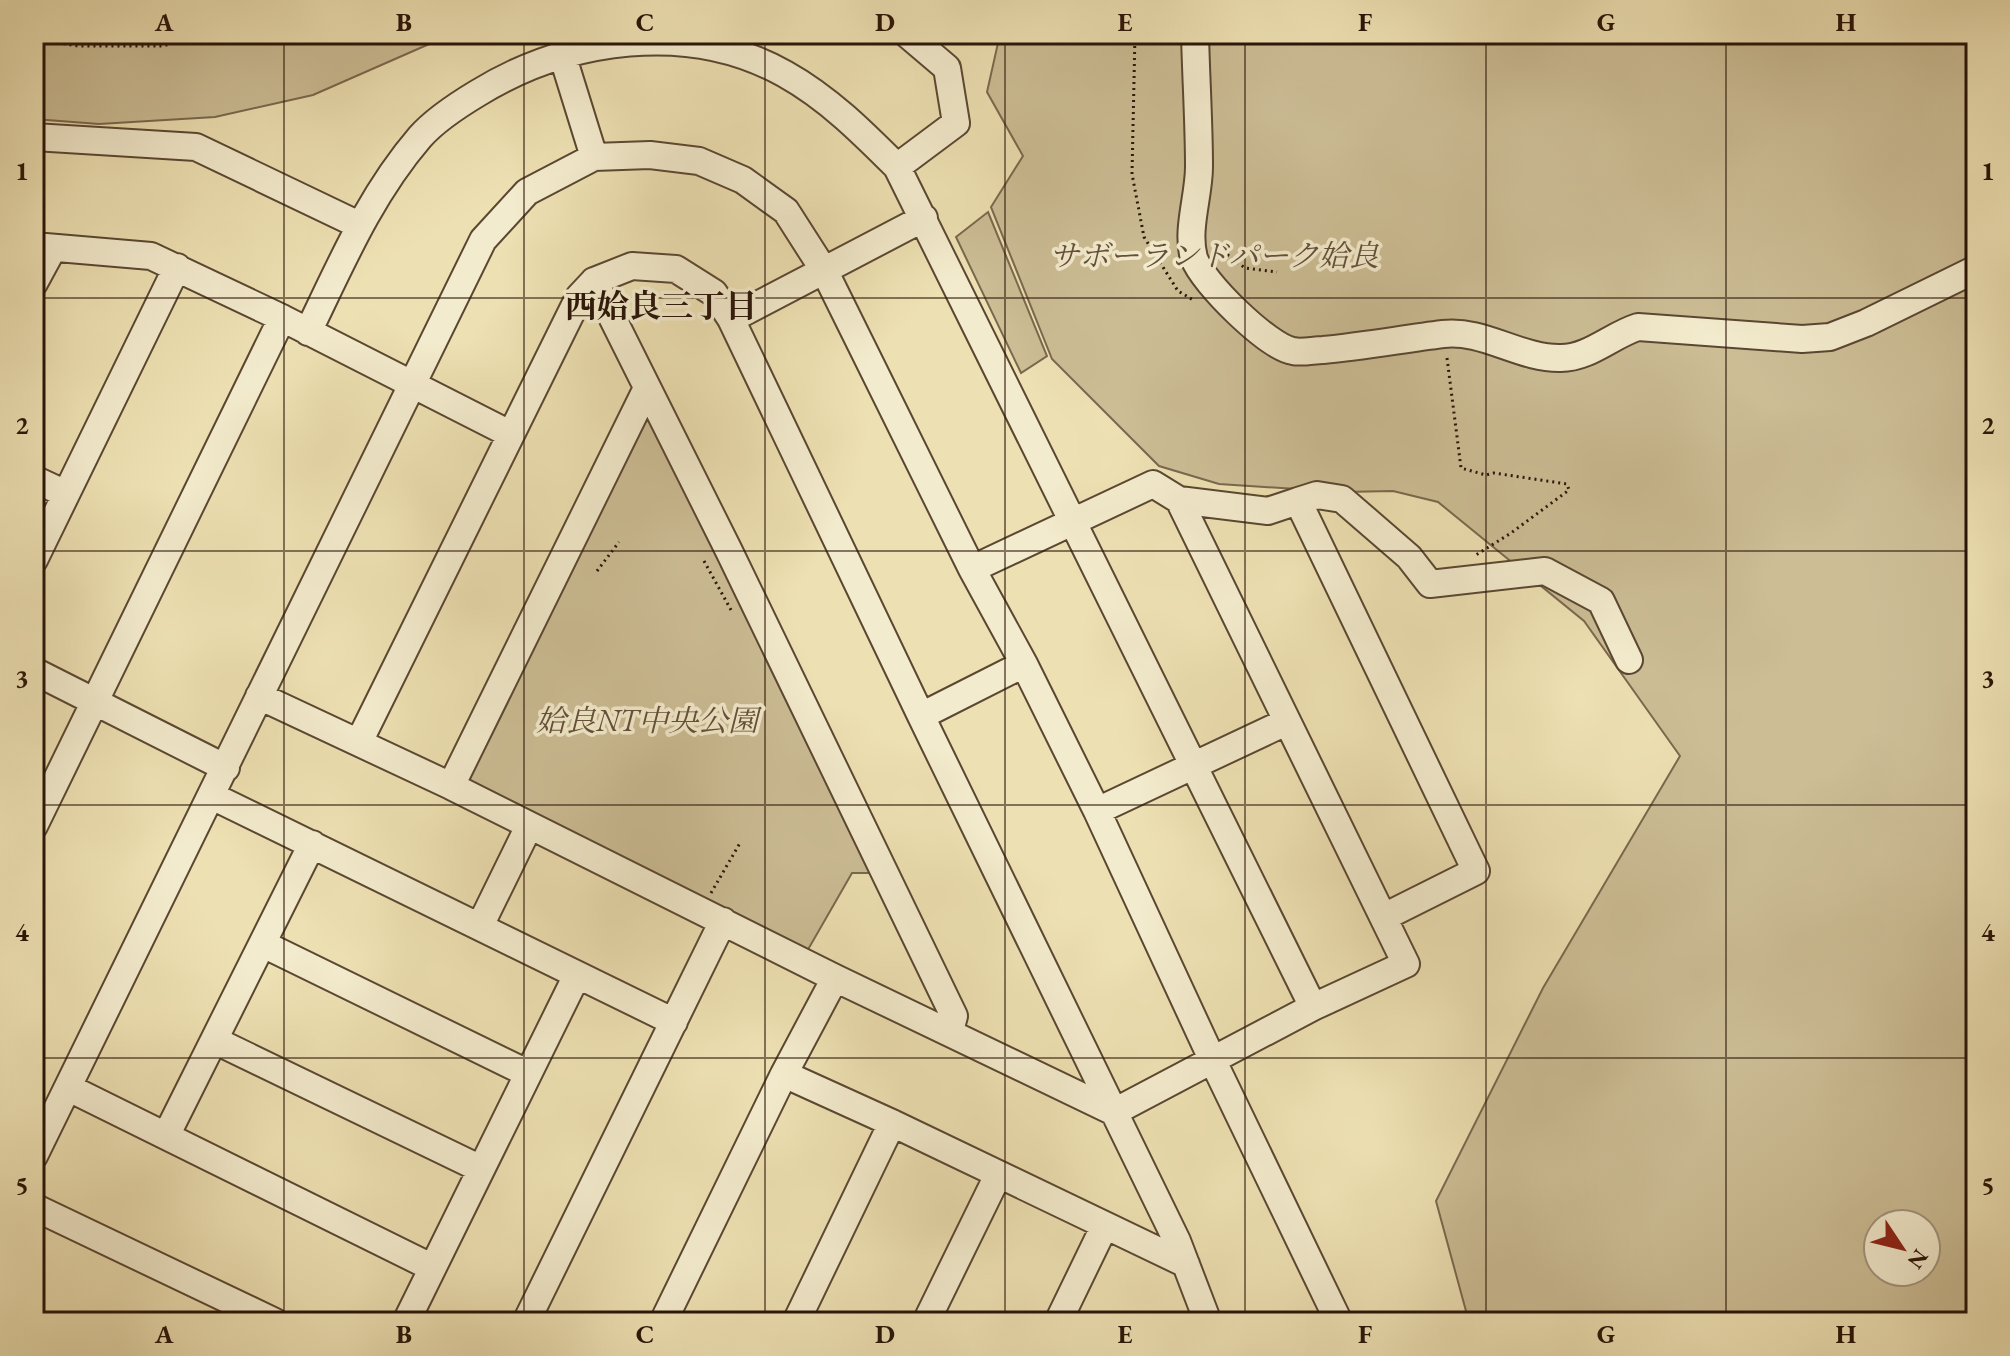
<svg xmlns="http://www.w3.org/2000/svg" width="2010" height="1356" font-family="'EB Garamond','Noto Serif JP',serif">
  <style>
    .green { fill: #ccbd95; stroke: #7a684e; stroke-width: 2; fill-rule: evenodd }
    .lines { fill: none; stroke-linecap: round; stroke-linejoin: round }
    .minor-casing { stroke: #5a4732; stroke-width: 30 }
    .path { stroke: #291408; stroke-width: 3; stroke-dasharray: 2 4; stroke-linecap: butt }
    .minor { stroke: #f3ebcd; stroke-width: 26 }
    .grid { fill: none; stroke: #291408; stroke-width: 2; stroke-opacity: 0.55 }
    .labels { text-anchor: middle; stroke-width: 7; stroke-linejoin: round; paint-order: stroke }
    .park-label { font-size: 30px; font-style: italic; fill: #624f39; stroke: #f3ebcd }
    .neighbourhood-label { font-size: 32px; font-weight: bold; fill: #291408; stroke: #f3ebcd }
    .neatline { fill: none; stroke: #291408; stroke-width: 3 }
    .grid-label { font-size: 26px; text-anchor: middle; font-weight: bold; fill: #291408 }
  </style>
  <rect width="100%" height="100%" fill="#ede0b2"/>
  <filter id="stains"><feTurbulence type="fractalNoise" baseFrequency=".0025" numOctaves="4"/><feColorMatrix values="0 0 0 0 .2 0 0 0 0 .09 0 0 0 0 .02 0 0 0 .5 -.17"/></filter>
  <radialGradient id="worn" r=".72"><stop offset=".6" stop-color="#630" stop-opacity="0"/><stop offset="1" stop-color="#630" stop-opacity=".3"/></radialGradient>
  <!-- green -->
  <path class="green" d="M 34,34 L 452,34 L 313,95 L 215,117 L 99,124 L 34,119 Z
    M 1000,34 L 1976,34 L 1976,1322 L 1469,1322 L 1436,1201 L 1543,988 L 1680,756 L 1584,621 L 1438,502 L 1393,491 L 1343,492 L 1219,484 L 1159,466 L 1052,359 L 991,207 L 1023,156 L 987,92 ZM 1878,1224 L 1926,1224 L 1926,1272 L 1878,1272 Z
    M 988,212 L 1047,356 L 1021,373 L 956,237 Z
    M 647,402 L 885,873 L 852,873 L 802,960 L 451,786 Z"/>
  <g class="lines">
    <defs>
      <path id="minor" d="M 1195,34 C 1196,78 1199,123 1199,167 C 1199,196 1186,230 1194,258 C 1202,282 1268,347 1293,351 C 1302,353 1314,350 1323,350 C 1364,346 1403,339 1443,334 C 1483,329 1520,359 1561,358 C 1589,358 1612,335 1638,327 L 1802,339 L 1830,337 L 1866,323 L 1976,269
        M 562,54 L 594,157
        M 34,137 L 196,147 L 359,225
        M 897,167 L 956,123 L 947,68 L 907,34
        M 34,246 L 151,256 L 282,318 L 510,434
        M 594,281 L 729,551 L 954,1016 L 950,1031
        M 34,283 L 53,248
        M 731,319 L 924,218
        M 308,332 C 341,264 370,195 420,137 C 435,120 458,105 478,93 C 568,38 689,20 785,74 C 828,98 862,132 897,167 L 1313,1007
        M 34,479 L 66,494
        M 1298,501 L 1317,495 L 1342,499 L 1409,557 L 1430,584 L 1545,571 L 1601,601 L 1629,660
        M 34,560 L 177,267
        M 972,569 L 1153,484 L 1179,500 L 1268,511 L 1298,501 L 1476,871 L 1384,917
        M 34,671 L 226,768
        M 259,696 L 451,786 L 835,978 L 1114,1112
        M 921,716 L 1024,664
        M 359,742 L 579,297 L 594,281 L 632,266 L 676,269 L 714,293 L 731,319 L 921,716 L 1177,1241 L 1208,1322
        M 451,786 L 647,388
        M 212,796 L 674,1022
        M 1097,811 L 1286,722
        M 34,826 L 282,318
        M 480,926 L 529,826
        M 263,944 L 527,1073
        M 214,1040 L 481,1169
        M 784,1074 L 892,1123 L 1186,1264
        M 69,1088 L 431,1267
        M 1114,1112 L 1313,1007 L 1406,964 L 1179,500
        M 166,1136 L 312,844
        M 34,1156 L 483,240 L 527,192 L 594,157 L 650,155 L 699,161 L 743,180 L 786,211 L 825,272 L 972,569 L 1024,664 L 1097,811 L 1212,1059 L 1339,1322
        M 34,1207 L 275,1322
        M 406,1322 L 577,975
        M 526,1322 L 723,921
        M 663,1322 L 784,1074 L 835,978
        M 796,1322 L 892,1123
        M 926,1322 L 998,1175
        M 1058,1322 L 1104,1227"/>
    </defs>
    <!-- minor casing -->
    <use href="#minor" class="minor-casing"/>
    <!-- path -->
    <path class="path" d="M 1135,34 L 1132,174 L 1144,237 L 1178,291 L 1195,301
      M 34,39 L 78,46 L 162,46 L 211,34
      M 1213,244 L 1245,268 L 1277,272
      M 1447,358 L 1461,468 L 1486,475 L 1494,473 L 1567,484 L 1569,490 L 1511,533 L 1476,555
      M 704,561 L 731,610
      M 597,571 L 619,542
      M 711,893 L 740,843"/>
    <!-- minor -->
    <use href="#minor" class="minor"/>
  </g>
  <!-- grid -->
  <path class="grid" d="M 284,34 L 284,1322M 524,34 L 524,1322M 765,34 L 765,1322M 1005,34 L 1005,1322M 1245,34 L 1245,1322M 1486,34 L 1486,1322M 1726,34 L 1726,1322M 34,298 L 1976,298M 34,551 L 1976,551M 34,805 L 1976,805M 34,1058 L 1976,1058"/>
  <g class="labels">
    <!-- park labels -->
    <g class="park-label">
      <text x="1214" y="266">サボーランドパーク姶良</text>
      <text x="647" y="731">姶良NT中央公園</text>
    </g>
    <!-- neighbourhood labels -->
    <g class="neighbourhood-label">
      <text x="661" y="317">西姶良三丁目</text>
    </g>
  </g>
  <!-- margin -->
  <rect width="2010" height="1356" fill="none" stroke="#ede0b2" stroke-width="88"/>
  <!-- north arrow -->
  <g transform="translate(1902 1248) rotate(125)"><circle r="38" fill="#f3ebcd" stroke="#a2957e" stroke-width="2"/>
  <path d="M0-6L14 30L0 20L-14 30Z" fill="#8f2418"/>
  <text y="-12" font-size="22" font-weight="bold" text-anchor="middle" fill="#291408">N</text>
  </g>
  <rect x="44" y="44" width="1922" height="1268" class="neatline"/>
  <g class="grid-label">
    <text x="164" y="31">A</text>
    <text x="404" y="31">B</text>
    <text x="645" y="31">C</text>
    <text x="885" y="31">D</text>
    <text x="1125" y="31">E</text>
    <text x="1365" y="31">F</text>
    <text x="1606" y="31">G</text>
    <text x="1846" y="31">H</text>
    <text x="22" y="180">1</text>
    <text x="1988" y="180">1</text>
    <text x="22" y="434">2</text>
    <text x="1988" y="434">2</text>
    <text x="22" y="687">3</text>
    <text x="1988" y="687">3</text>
    <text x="22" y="941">4</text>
    <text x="1988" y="941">4</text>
    <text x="22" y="1194">5</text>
    <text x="1988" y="1194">5</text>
    <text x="164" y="1343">A</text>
    <text x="404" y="1343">B</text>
    <text x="645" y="1343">C</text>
    <text x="885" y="1343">D</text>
    <text x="1125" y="1343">E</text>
    <text x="1365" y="1343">F</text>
    <text x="1606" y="1343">G</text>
    <text x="1846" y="1343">H</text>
  </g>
  <rect width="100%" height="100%" filter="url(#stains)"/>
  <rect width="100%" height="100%" fill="url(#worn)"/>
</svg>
